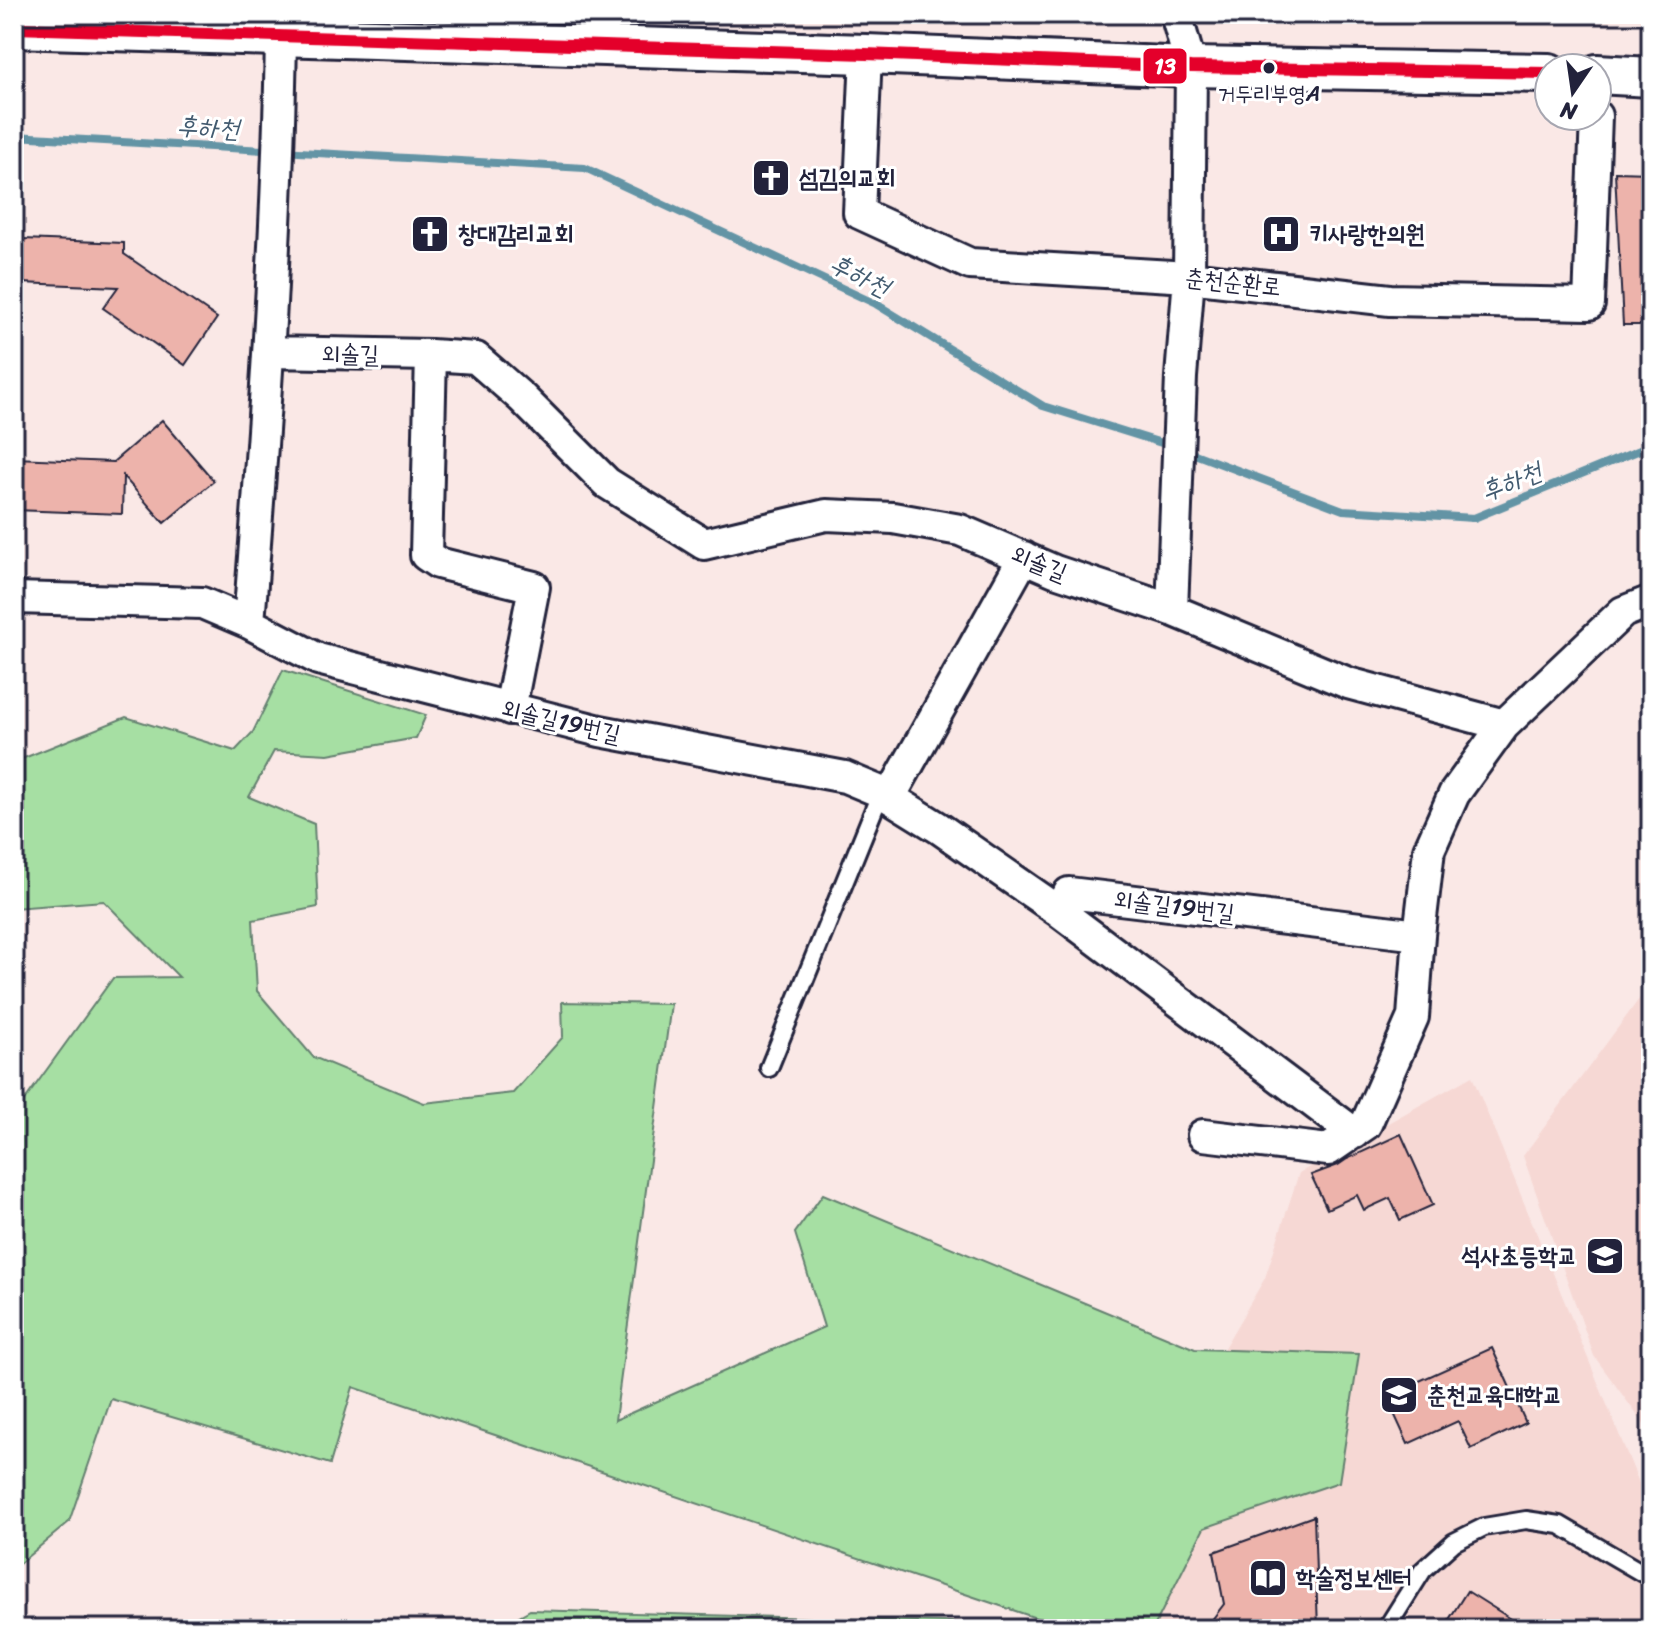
<svg xmlns="http://www.w3.org/2000/svg" width="1665" height="1643" font-family="Sriracha,'Poor Story',sans-serif">
  <style>
    .built { fill: #f6d8d4 }
    .green { fill: #a6dfa3; stroke: #64806f; stroke-width: 2 }
    .lines { fill: none; stroke-linecap: round; stroke-linejoin: round }
    .stream { stroke: #6394a5; stroke-width: 8 }
    .building { fill: #edb3ab; stroke: #22223b; stroke-width: 2 }
    .service-casing { stroke: #22223b; stroke-width: 22 }
    .minor-casing { stroke: #22223b; stroke-width: 36 }
    .tertiary-casing { stroke: #22223b; stroke-width: 44 }
    .service { stroke: #fff; stroke-width: 16 }
    .minor { stroke: #fff; stroke-width: 30 }
    .tertiary { stroke: #fff; stroke-width: 38 }
    .bus-1-casing { stroke: #fff; stroke-width: 18 }
    .bus-1 { stroke: #e4002b; stroke-width: 12 }
    .bus-dot { fill: #22223b; stroke: #fff; stroke-width: 3 }
    .labels { text-anchor: middle; stroke-width: 6; stroke-linejoin: round; paint-order: stroke }
    .bus-label { font-size: 22px; fill: #22223b; stroke: #fff }
    .poi-label { font-size: 24px; font-weight: bold; fill: #22223b; stroke: #fff; text-anchor: start }
    .street-label { font-size: 24px; fill: #22223b; stroke: #fff }
    .water-label { font-size: 26px; font-style: italic; fill: #435b70; stroke: #fff }
    .line-badge { stroke: #fff; stroke-width: 3 }
    .badge-label { font-size: 22px; text-anchor: middle; font-weight: bold; fill: #fff }
  </style>
  <rect width="100%" height="100%" fill="#fae8e6"/>
  <filter id="ink" filterUnits="userSpaceOnUse"><feTurbulence type="fractalNoise" baseFrequency=".0125" numOctaves="2"/><feDisplacementMap in="SourceGraphic" scale="16" xChannelSelector="R" yChannelSelector="G"/><feConvolveMatrix kernelMatrix="1 2 1 2 8 2 1 2 1" color-interpolation-filters="sRGB"/></filter>
  <g filter="url(#ink)">
    <!-- built -->
    <path class="built" d="M 1651,983 L 1651,1434 L 1594,1356 L 1523,1156 Z
      M 1472,1076 L 1651,1512 L 1651,1629 L 1059,1629 L 1265,1278 L 1299,1173 Z"/>
    <!-- green -->
    <path class="green" d="M 283,670 L 426,715 L 416,738 L 328,754 L 274,751 L 249,797 L 314,824 L 318,907 L 253,920 L 257,991 L 313,1057 L 424,1103 L 513,1093 L 563,1037 L 562,1002 L 671,1004 L 615,1420 L 824,1327 L 795,1233 L 823,1194 L 1195,1349 L 1359,1354 L 1339,1482 L 1204,1528 L 1153,1629 L 496,1629 L 530,1610 L 1057,1625 L 353,1387 L 330,1464 L 111,1399 L 69,1522 L 14,1568 L 14,1115 L 113,978 L 179,977 L 104,901 L 14,908 L 14,762 L 126,717 L 235,751 L 253,732 Z"/>
    <g class="lines">
      <!-- stream -->
      <path class="stream" d="M 14,136 L 585,168 L 876,304 L 1043,406 L 1171,446
        M 1184,450 L 1343,510 L 1474,518 L 1640,450 L 1651,441"/>
    </g>
    <!-- building -->
    <path class="building" d="M 1615,172 L 1651,173 L 1651,325 L 1623,325 Z
      M 23,239 L 124,243 L 124,254 L 217,318 L 185,365 L 103,308 L 118,287 L 21,283 Z
      M 162,420 L 214,481 L 164,523 L 123,476 L 122,514 L 14,510 L 15,458 L 113,462 Z
      M 1401,1134 L 1433,1205 L 1400,1220 L 1390,1198 L 1364,1210 L 1357,1195 L 1327,1209 L 1311,1175 L 1338,1165 L 1347,1159 Z
      M 1492,1348 L 1526,1423 L 1471,1449 L 1458,1421 L 1408,1444 L 1386,1396 Z
      M 1314,1516 L 1318,1629 L 1205,1629 L 1224,1604 L 1214,1552 Z
      M 1467,1591 L 1527,1629 L 1443,1629 Z"/>
    <g class="lines">
      <defs>
        <path id="service" d="M 769,1068 L 881,792
          M 1386,1629 L 1423,1570 L 1454,1542 L 1484,1527 L 1526,1520 L 1560,1525 L 1651,1578"/>
        <path id="minor" d="M 866,54 L 859,213 L 970,264 L 1189,277 L 1390,300 L 1589,304 L 1596,116
          M 269,352 L 431,355 L 476,358 L 522,398 L 607,483 L 704,544 L 826,515 L 893,518 L 960,530 L 1055,571 L 1172,610 L 1348,683 L 1504,725 L 1623,612 L 1651,601
          M 431,355 L 426,555 L 438,563 L 534,587 L 510,709
          M 14,598 L 202,603 L 249,623 L 318,659 L 600,731 L 845,777 L 881,792 L 939,828 L 1060,912 L 1069,893 L 1419,935 L 1429,850 L 1454,794 L 1504,725
          M 1172,610 L 1181,377 L 1189,277 L 1191,67 L 1176,14
          M 249,623 C 264,427 278,232 281,36 L 280,14
          M 890,797 L 1024,557
          M 1060,912 L 1354,1133
          M 1203,1135 L 1328,1150 L 1366,1124 L 1413,1017 L 1419,935"/>
        <path id="tertiary" d="M 14,28 L 866,54 L 1191,67 L 1549,73
          M 1597,74 L 1651,77"/>
      </defs>
      <!-- service casing -->
      <use href="#service" class="service-casing"/>
      <!-- minor casing -->
      <use href="#minor" class="minor-casing"/>
      <!-- tertiary casing -->
      <use href="#tertiary" class="tertiary-casing"/>
      <!-- service -->
      <use href="#service" class="service"/>
      <!-- minor -->
      <use href="#minor" class="minor"/>
      <!-- tertiary -->
      <use href="#tertiary" class="tertiary"/>
      <defs>
        <path id="bus-1" d="M 14,28 L 866,54 L 1191,67 L 1549,73"/>
      </defs>
      <!-- bus-1 casing -->
      <use href="#bus-1" class="bus-1-casing"/>
      <!-- bus-1 -->
      <use href="#bus-1" class="bus-1"/>
    </g>
  </g>
  <!-- icons -->
  <defs>
    <symbol id="church-square" viewBox="-11 -11 22 22"><rect x="-9" y="-9" width="18" height="18" rx="4" fill="#22223b" stroke="#fff"/><path d="M-1.2-6h2.4v3.5h3.3v2.4h-3.3V6h-2.4V-.1h-3.3v-2.4h3.3Z" fill="#fff"/></symbol>
    <symbol id="hospital-square" viewBox="-11 -11 22 22"><rect x="-9" y="-9" width="18" height="18" rx="4" fill="#22223b" stroke="#fff"/><path d="M-5-5h3v3.5h4V-5h3V5h-3V1.5h-4V5h-3Z" fill="#fff"/></symbol>
    <symbol id="school-square" viewBox="-11 -11 22 22"><rect x="-9" y="-9" width="18" height="18" rx="4" fill="#22223b" stroke="#fff"/><path d="M0-5L7-2L0 1L-7-2ZM-4 1L0 2.5L4 1V4Q0 6-4 4Z" fill="#fff"/></symbol>
    <symbol id="university-square" viewBox="-11 -11 22 22"><rect x="-9" y="-9" width="18" height="18" rx="4" fill="#22223b" stroke="#fff"/><path d="M0-5L7-2L0 1L-7-2ZM-4 1L0 2.5L4 1V4Q0 6-4 4Z" fill="#fff"/></symbol>
    <symbol id="library-square" viewBox="-11 -11 22 22"><rect x="-9" y="-9" width="18" height="18" rx="4" fill="#22223b" stroke="#fff"/><path d="M-6-4Q-3-5.5-.7-3.5V5Q-3 3-6 4ZM6-4Q3-5.5 .7-3.5V5Q3 3 6 4Z" fill="#fff"/></symbol>
  </defs>
  <g fill-rule="evenodd">
    <use href="#church-square" x="749" y="156" width="44" height="44"/>
    <use href="#church-square" x="408" y="212" width="44" height="44"/>
    <use href="#hospital-square" x="1259" y="212" width="44" height="44"/>
    <use href="#school-square" x="1583" y="1234" width="44" height="44"/>
    <use href="#university-square" x="1377" y="1373" width="44" height="44"/>
    <use href="#library-square" x="1246" y="1556" width="44" height="44"/>
  </g>
  <!-- markers -->
  <circle class="bus-dot" cx="1269" cy="68" r="7"/>
  <g class="labels">
    <!-- bus labels -->
    <g class="bus-label">
      <text x="1269" y="101">거두리부영A</text>
    </g>
    <!-- poi labels -->
    <g class="poi-label">
      <text x="799" y="186">섬김의교회</text>
      <text x="458" y="242">창대감리교회</text>
      <text x="1309" y="242">키사랑한의원</text>
      <text x="1577" y="1264" text-anchor="end">석사초등학교</text>
      <text x="1427" y="1403">춘천교육대학교</text>
      <text x="1296" y="1586">학술정보센터</text>
    </g>
    <!-- street labels -->
    <g class="street-label">
      <text transform="translate(1233 282) rotate(6)" y="8">춘천순환로</text>
      <text transform="translate(350 354) rotate(1)" y="8">외솔길</text>
      <text transform="translate(1039 563) rotate(22)" y="8">외솔길</text>
      <text transform="translate(561 721) rotate(13)" y="8">외솔길19번길</text>
      <text transform="translate(1174 906) rotate(7)" y="8">외솔길19번길</text>
    </g>
    <!-- water labels -->
    <g class="water-label">
      <text transform="translate(208 127) rotate(3)" y="9">후하천</text>
      <text transform="translate(860 275) rotate(26)" y="9">후하천</text>
      <text transform="translate(1511 481) rotate(-22)" y="9">후하천</text>
    </g>
  </g>
  <rect class="line-badge" x="1142" y="47" width="46" height="38" rx="8" fill="#e4002b"/>
  <g class="badge-label">
    <text x="1165" y="74">13</text>
  </g>
  <!-- margin -->
  <rect width="1665" height="1643" fill="none" stroke="#fff" stroke-width="48"/>
  <rect x="24" y="24" width="1617" height="1595" fill="none" stroke="#22223b" stroke-width="3" filter="url(#ink)"/>
  <!-- north arrow -->
  <g transform="translate(1573 92) rotate(193)"><circle r="38" fill="#ffffff" stroke="#a7a7b1" stroke-width="2"/>
  <path d="M0-6L14 30L0 20L-14 30Z" fill="#22223b"/>
  <text y="-12" font-size="22" font-weight="bold" text-anchor="middle" fill="#22223b">N</text>
  </g>
</svg>
